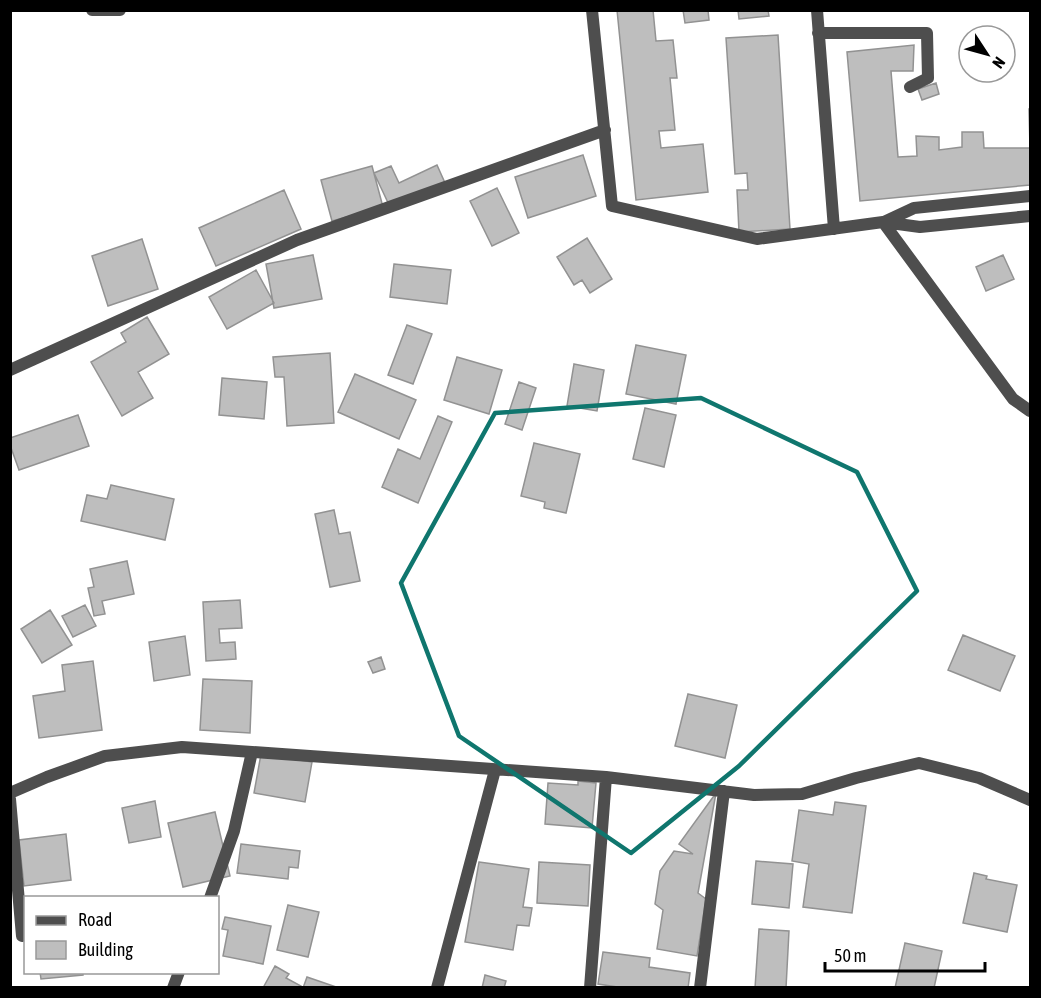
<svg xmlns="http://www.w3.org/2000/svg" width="1041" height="998" font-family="'Asap Condensed',sans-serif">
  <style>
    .building { fill: #bebebe; stroke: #929292; stroke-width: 1.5 }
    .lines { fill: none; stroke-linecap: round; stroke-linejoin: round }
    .street { stroke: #4e4e4e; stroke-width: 12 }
    .marked { fill: none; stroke: #0f766e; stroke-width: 4.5; stroke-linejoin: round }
  </style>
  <rect width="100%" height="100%" fill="#fff"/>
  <!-- building -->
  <path class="building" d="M 617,10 L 653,10 L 656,41 L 673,40 L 677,78 L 670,78 L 675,130 L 659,131 L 661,148 L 703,144 L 708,192 L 636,200 Z
    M 683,10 L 708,10 L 709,20 L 685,23 Z
    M 738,10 L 768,10 L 769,16 L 739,19 Z
    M 778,35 L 790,229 L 739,232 L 737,190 L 748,190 L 747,173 L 735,174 L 726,38 Z
    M 914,45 L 913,71 L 891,71 L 898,157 L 917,156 L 916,136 L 939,137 L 939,150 L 962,147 L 962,132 L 983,132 L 984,148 L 1030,148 L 1029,109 L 1030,109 L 1030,185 L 860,201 L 847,52 Z
    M 936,83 L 939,94 L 922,100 L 918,89 Z
    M 583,155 L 596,196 L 528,218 L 515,177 Z
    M 437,165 L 445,183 L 391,209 L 374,173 L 391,166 L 399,183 Z
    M 372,166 L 383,207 L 332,221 L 321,180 Z
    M 497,188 L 519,233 L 492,246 L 470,201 Z
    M 284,190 L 301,229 L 216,266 L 199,228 Z
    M 587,238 L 612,279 L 590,293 L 582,280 L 574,285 L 557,257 Z
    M 142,239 L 158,289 L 108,306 L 92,256 Z
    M 313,255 L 322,299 L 274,308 L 266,264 Z
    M 1003,255 L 1014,279 L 986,291 L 976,267 Z
    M 394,264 L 451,270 L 447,304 L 390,297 Z
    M 256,270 L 274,303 L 227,329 L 209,297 Z
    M 147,317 L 169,354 L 138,372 L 153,398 L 122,416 L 91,362 L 126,342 L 121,333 Z
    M 407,325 L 432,334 L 413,384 L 388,375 Z
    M 636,345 L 686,355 L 676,404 L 626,394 Z
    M 330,353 L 334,423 L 287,426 L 284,377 L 275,377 L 273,357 Z
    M 457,357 L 502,370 L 489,414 L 444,400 Z
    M 574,364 L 604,370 L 597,411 L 567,406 Z
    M 355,374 L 416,400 L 399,439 L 338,412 Z
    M 222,378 L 267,382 L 264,419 L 219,415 Z
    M 519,382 L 536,388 L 522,430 L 505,424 Z
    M 645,408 L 676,415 L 664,467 L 633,459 Z
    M 78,415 L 89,446 L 19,470 L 10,445 L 10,438 Z
    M 438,416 L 452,422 L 418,503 L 382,487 L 398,449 L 420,459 Z
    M 534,443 L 580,454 L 566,513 L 544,508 L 545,502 L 521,496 Z
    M 111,485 L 174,499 L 165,540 L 81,521 L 87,495 L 107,499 Z
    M 334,510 L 339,534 L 350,532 L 360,581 L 330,587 L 315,514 Z
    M 127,561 L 134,594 L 102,601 L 105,614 L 94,616 L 88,588 L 94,587 L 90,569 Z
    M 240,600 L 242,628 L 219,629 L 220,643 L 235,642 L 236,659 L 206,661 L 203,602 Z
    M 85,605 L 96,626 L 73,637 L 62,616 Z
    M 50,610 L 72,645 L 42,663 L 21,629 Z
    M 963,635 L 1015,656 L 1000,691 L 948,670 Z
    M 185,636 L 190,675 L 154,681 L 149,642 Z
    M 381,657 L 385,669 L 373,673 L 368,662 Z
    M 93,661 L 102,730 L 39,738 L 33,696 L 65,691 L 62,665 Z
    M 203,679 L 252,681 L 250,733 L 200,730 Z
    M 688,694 L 737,705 L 725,758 L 675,746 Z
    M 261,754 L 312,762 L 305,802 L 254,793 Z
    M 578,781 L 596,783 L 592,828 L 545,824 L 548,783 L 578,785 Z
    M 716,793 L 698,893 L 706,899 L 697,956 L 657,949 L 663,910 L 655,904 L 660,871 L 674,851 L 693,854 L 679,844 Z
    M 155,801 L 161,837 L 129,843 L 122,808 Z
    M 835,802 L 866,806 L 852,913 L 803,907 L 809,864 L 792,861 L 799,810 L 833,815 Z
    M 215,812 L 230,876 L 183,887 L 168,823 Z
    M 66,834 L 71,880 L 24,886 L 19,840 Z
    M 241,844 L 300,851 L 298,868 L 289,867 L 288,879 L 237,873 Z
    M 756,861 L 793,864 L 789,908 L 752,904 Z
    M 479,862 L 529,869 L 523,907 L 532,908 L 529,926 L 517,925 L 513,950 L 465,942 Z
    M 539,862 L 590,865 L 588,906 L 537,903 Z
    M 974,873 L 987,876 L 986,879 L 1017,885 L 1007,932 L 963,923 Z
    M 288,905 L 319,912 L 308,957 L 277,950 Z
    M 225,917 L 271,926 L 263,964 L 223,956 L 228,930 L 222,929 Z
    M 759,929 L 789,931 L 786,988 L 755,988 Z
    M 905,943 L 942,951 L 934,988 L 895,988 Z
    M 603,952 L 650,958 L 649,967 L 690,973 L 688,988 L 624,988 L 598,984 Z
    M 275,966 L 289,974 L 286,978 L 301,986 L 300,988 L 263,988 Z
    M 40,972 L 83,972 L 83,975 L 41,979 Z
    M 485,975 L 506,981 L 504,988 L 482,988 Z
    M 307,977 L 339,988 L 303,988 Z"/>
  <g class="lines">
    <!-- street -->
    <path class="street" d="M 92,10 L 120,10
      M 592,10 L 612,206 L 757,239 L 883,222 L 920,227 L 1030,216
      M 817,10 L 834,229
      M 818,33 L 927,33 L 928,78 L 910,87
      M 883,222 L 1013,399 L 1030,411
      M 884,222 L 914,208 L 1030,196
      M 10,370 L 297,240 L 605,130
      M 10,793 L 47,777 L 105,756 L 182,747 L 606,777 L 754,795 L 802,794 L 856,778 L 919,763 L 979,778 L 1030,800
      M 10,799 L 22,936
      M 210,898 L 234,831 L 252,752
      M 173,988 L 179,972
      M 437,988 L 495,770
      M 590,988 L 606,777
      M 700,988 L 724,791"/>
  </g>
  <!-- marked area -->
  <path class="marked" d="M 701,398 L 857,472 L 917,591 L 739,766 L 631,853 L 459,736 L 401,583 L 495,413 Z"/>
  <!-- border -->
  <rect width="1041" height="998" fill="none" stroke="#000000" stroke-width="24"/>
  <!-- legend -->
  <rect x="24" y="896" width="195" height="78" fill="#ffffff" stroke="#999999" stroke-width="1.5"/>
  <rect x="36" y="916" width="30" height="9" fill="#4e4e4e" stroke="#999999" stroke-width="1.5"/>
  <text x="78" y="926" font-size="18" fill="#000000">Road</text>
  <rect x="36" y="941" width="30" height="18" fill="#bebebe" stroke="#999999" stroke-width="1.5"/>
  <text x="78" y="956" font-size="18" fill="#000000">Building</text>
  <!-- north arrow -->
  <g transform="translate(987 54) rotate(126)"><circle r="28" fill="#ffffff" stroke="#999999" stroke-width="1.5"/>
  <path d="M0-4.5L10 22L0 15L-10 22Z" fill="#000000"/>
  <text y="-9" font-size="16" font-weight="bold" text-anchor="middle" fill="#000000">N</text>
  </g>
  <!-- scale -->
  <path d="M825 962v9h160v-9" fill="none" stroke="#000000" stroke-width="3"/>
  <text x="834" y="962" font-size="18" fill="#000000" stroke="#ffffff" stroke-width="4.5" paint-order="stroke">50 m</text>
</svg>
